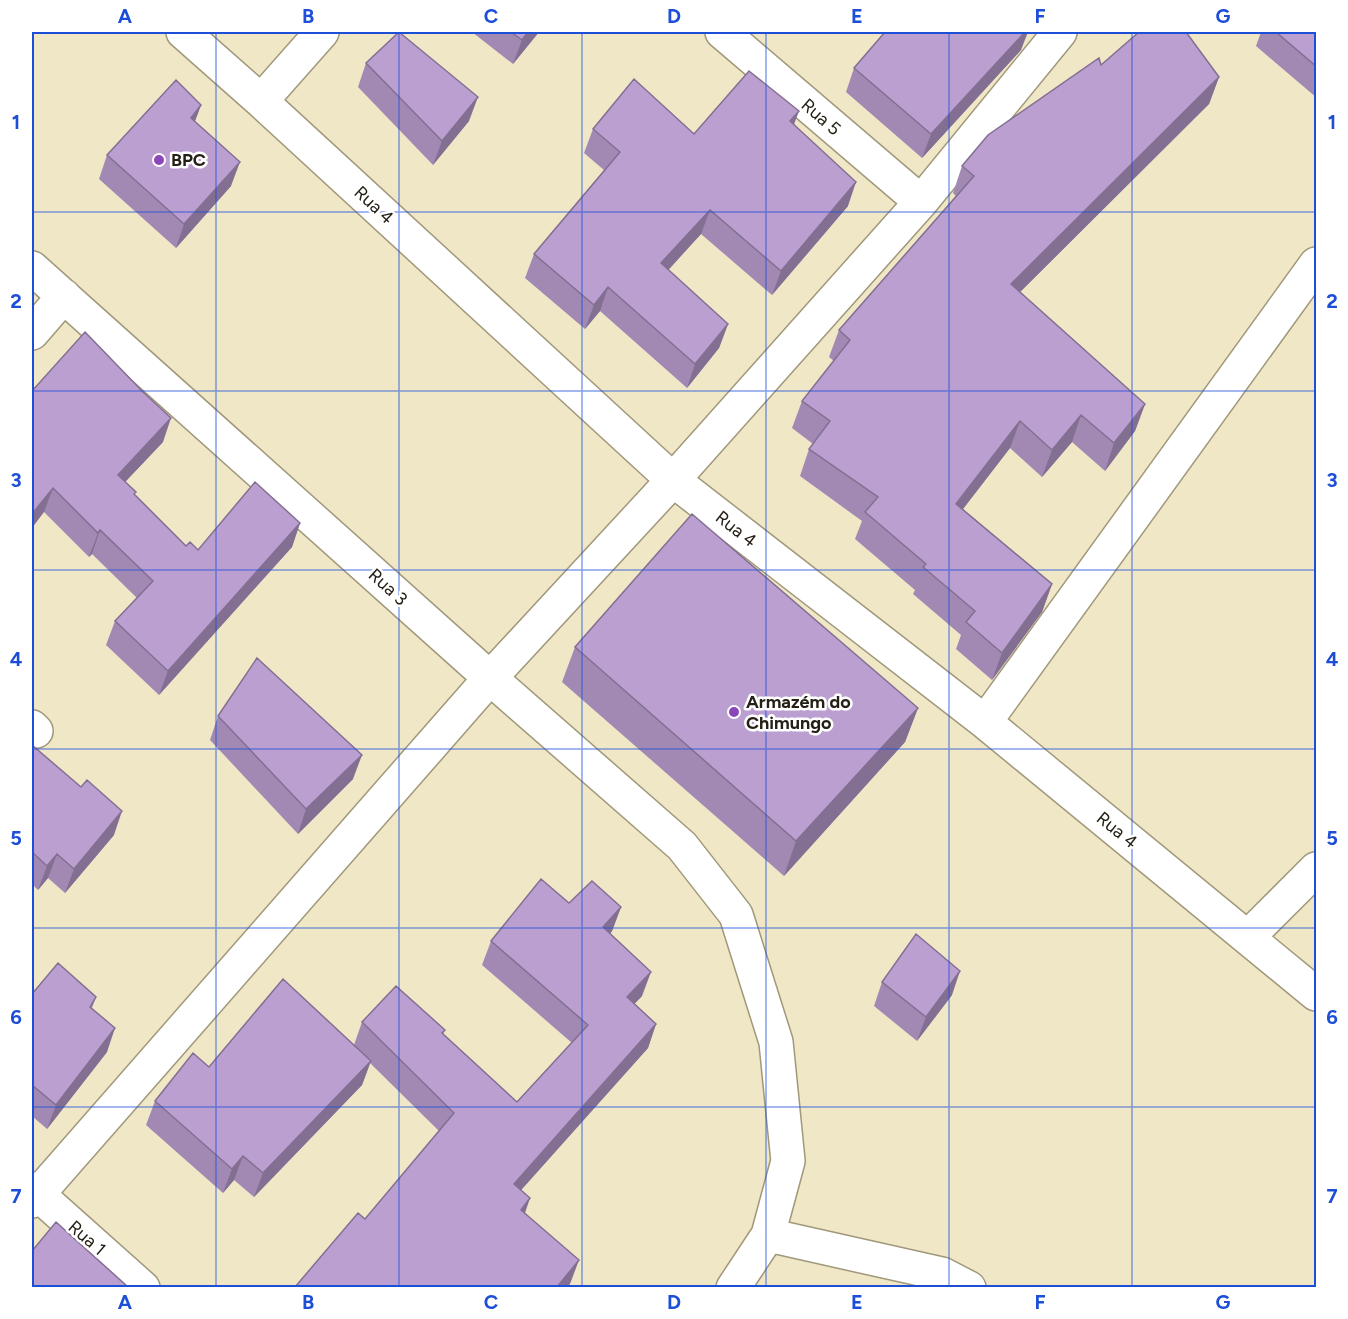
<svg xmlns="http://www.w3.org/2000/svg" width="1348" height="1319" font-family="Figtree,sans-serif">
  <style>
    .lines { fill: none; stroke-linecap: round; stroke-linejoin: round }
    .minor-casing { stroke: #a0987a; stroke-width: 36 }
    .minor { stroke: #fff; stroke-width: 33 }
    .wall { fill: #a189b3 }
    .shaded-wall { fill: #836f92 }
    .building { fill: #bb9fd0; stroke: #836f92; stroke-width: 1.5 }
    .grid { fill: none; stroke: #1d4ed8; stroke-width: 1.5; stroke-opacity: 0.55 }
    .poi-dot { fill: #8c46b9; stroke: #fff; stroke-width: 2 }
    .labels { text-anchor: middle; stroke-width: 5; stroke-linejoin: round; paint-order: stroke }
    .street-label { font-size: 18px; fill: #242015; stroke: #fff }
    .poi-label { font-size: 18px; font-weight: bold; fill: #242015; stroke: #fff; text-anchor: start }
    .neatline { fill: none; stroke: #1d4ed8; stroke-width: 2 }
    .grid-label { font-size: 20px; text-anchor: middle; font-weight: bold; fill: #1d4ed8 }
  </style>
  <rect width="100%" height="100%" fill="#f0e7c7"/>
  <g class="lines">
    <defs>
      <path id="minor" d="M 183,32 L 261,101 L 673,480 L 985,722 L 1316,994
        M 722,32 L 921,202
        M 261,101 L 322,32
        M 32,268 L 490,678 L 682,846 L 736,915 L 776,1042 L 788,1161 L 768,1235 L 733,1288
        M 32,333 L 64,296
        M 985,722 L 1316,264
        M 32,727 L 36,731
        M 1248,937 L 1316,869
        M 32,1189 L 143,1288
        M 32,1201 L 490,678 L 673,480 L 921,202 L 1060,32
        M 768,1235 L 942,1274 L 969,1288"/>
    </defs>
    <!-- minor casing -->
    <use href="#minor" class="minor-casing"/>
    <!-- minor -->
    <use href="#minor" class="minor"/>
  </g>
  <!-- wall -->
  <path class="wall" d="M 472,32 L 539,32 L 513,64 Z
    M 1261,32 L 1317,32 L 1317,98 L 1256,46 Z
    M 1021,50 L 922,158 L 846,92 L 854,68 Z
    M 366,63 L 469,121 L 433,165 L 358,87 Z
    M 1101,65 L 1219,77 L 1209,104 L 1020,292 L 1145,404 L 1135,431 L 1105,471 L 1072,442 L 1042,477 L 1010,448 L 963,509 L 1052,584 L 1042,612 L 992,680 L 956,649 L 961,635 L 913,594 L 915,590 L 855,539 L 862,521 L 800,476 L 809,449 L 813,444 L 792,428 L 802,401 L 834,361 L 829,357 L 839,330 L 956,196 L 953,193 L 962,166 Z
    M 201,105 L 195,121 L 231,186 L 176,248 L 99,179 L 107,155 Z
    M 794,124 L 848,206 L 772,295 L 701,234 L 668,269 L 728,324 L 719,348 L 687,388 L 600,311 L 585,329 L 525,278 L 534,254 L 604,170 L 584,153 L 593,129 L 694,134 Z
    M 32,391 L 163,442 L 125,482 L 135,495 L 186,546 L 198,550 L 300,523 L 292,547 L 159,695 L 106,645 L 115,621 L 137,598 L 92,554 L 89,557 L 44,512 Z
    M 575,647 L 918,708 L 905,742 L 784,876 L 562,682 Z
    M 218,716 L 353,779 L 298,834 L 210,740 Z
    M 32,745 L 114,835 L 65,893 L 48,878 L 38,890 L 32,884 Z
    M 569,903 L 621,907 L 612,931 L 610,934 L 642,996 L 634,1004 L 656,1024 L 648,1048 L 521,1190 L 525,1213 L 570,1284 L 365,1219 L 439,1131 L 370,1063 L 362,1085 L 254,1197 L 234,1180 L 223,1193 L 146,1125 L 155,1101 L 209,1067 L 354,1045 L 362,1022 L 445,1030 L 443,1034 L 517,1102 L 572,1043 L 482,965 L 491,941 Z
    M 882,982 L 952,995 L 917,1041 L 874,1006 Z
    M 32,994 L 96,997 L 92,1008 L 107,1052 L 47,1129 L 32,1116 Z"/>
  <!-- shaded-wall -->
  <path class="shaded-wall" d="M 528,32 L 539,32 L 513,64 L 522,40 Z
    M 1025,32 L 1028,32 L 1021,50 L 922,158 L 931,134 Z
    M 1219,77 L 1209,104 L 1001,311 L 1011,284 Z
    M 478,97 L 469,121 L 433,165 L 442,141 Z
    M 201,105 L 192,129 L 191,118 Z
    M 799,111 L 790,135 L 790,121 Z
    M 240,162 L 231,186 L 176,248 L 184,224 Z
    M 856,182 L 848,206 L 772,295 L 781,271 Z
    M 710,210 L 701,234 L 653,287 L 661,263 Z
    M 608,287 L 600,311 L 585,329 L 594,305 Z
    M 728,324 L 719,348 L 687,388 L 695,364 Z
    M 1145,404 L 1135,431 L 1105,471 L 1114,443 Z
    M 1081,415 L 1072,442 L 1042,477 L 1052,450 Z
    M 171,418 L 163,442 L 109,499 L 118,475 Z
    M 1020,421 L 1010,448 L 946,531 L 956,504 Z
    M 53,488 L 44,512 L 32,528 L 32,514 Z
    M 300,523 L 292,547 L 159,695 L 168,671 Z
    M 100,530 L 92,554 L 89,557 L 98,533 Z
    M 1052,584 L 1042,612 L 992,680 L 1002,653 Z
    M 918,708 L 905,742 L 784,876 L 796,841 Z
    M 362,755 L 353,779 L 298,834 L 306,809 Z
    M 122,811 L 114,835 L 65,893 L 74,869 Z
    M 57,854 L 48,878 L 38,890 L 47,866 Z
    M 621,907 L 612,931 L 594,951 L 603,927 Z
    M 960,971 L 952,995 L 917,1041 L 926,1017 Z
    M 651,972 L 642,996 L 618,1021 L 627,997 Z
    M 656,1024 L 648,1048 L 505,1208 L 514,1184 Z
    M 115,1028 L 107,1052 L 47,1129 L 56,1105 Z
    M 371,1061 L 362,1085 L 254,1197 L 263,1173 Z
    M 243,1156 L 234,1180 L 223,1193 L 232,1169 Z
    M 530,1198 L 522,1222 L 521,1210 Z
    M 579,1260 L 570,1284 L 567,1287 L 557,1287 Z"/>
  <!-- building -->
  <path class="building" d="M 399,32 L 478,97 L 442,141 L 366,63 Z
    M 511,32 L 528,32 L 522,40 Z
    M 885,32 L 1025,32 L 931,134 L 854,68 Z
    M 1139,32 L 1186,32 L 1219,77 L 1011,284 L 1145,404 L 1114,443 L 1081,415 L 1052,450 L 1020,421 L 956,504 L 1052,584 L 1002,653 L 966,622 L 975,611 L 923,567 L 926,564 L 865,512 L 878,497 L 809,449 L 830,421 L 802,401 L 850,340 L 839,330 L 974,176 L 962,166 L 988,135 L 1099,58 L 1101,65 Z
    M 1276,32 L 1317,32 L 1317,67 Z
    M 749,71 L 799,111 L 790,121 L 856,182 L 781,271 L 710,210 L 661,263 L 728,324 L 695,364 L 608,287 L 594,305 L 534,254 L 620,152 L 593,129 L 634,79 L 694,134 Z
    M 176,80 L 201,105 L 191,118 L 240,162 L 184,224 L 107,155 Z
    M 85,332 L 143,392 L 171,418 L 118,475 L 136,492 L 134,494 L 186,546 L 190,542 L 198,550 L 255,482 L 300,523 L 168,671 L 115,621 L 153,581 L 100,530 L 98,533 L 53,488 L 32,514 L 32,391 Z
    M 692,514 L 918,708 L 796,841 L 575,647 Z
    M 257,658 L 362,755 L 306,809 L 218,716 Z
    M 32,745 L 81,787 L 87,780 L 122,811 L 74,869 L 57,854 L 47,866 L 32,852 Z
    M 541,879 L 569,903 L 592,881 L 621,907 L 603,927 L 651,972 L 627,997 L 656,1024 L 514,1184 L 530,1198 L 521,1210 L 579,1260 L 557,1287 L 295,1287 L 358,1213 L 365,1219 L 454,1113 L 362,1022 L 396,986 L 445,1030 L 442,1033 L 517,1102 L 588,1025 L 491,941 Z
    M 916,934 L 960,971 L 926,1017 L 882,982 Z
    M 58,963 L 96,997 L 90,1007 L 115,1028 L 56,1105 L 32,1085 L 32,994 Z
    M 283,979 L 371,1061 L 263,1173 L 243,1156 L 232,1169 L 155,1101 L 193,1053 L 209,1067 Z
    M 56,1222 L 128,1287 L 32,1287 L 32,1251 Z"/>
  <!-- grid -->
  <path class="grid" d="M 216,32 L 216,1288M 399,32 L 399,1288M 582,32 L 582,1288M 766,32 L 766,1288M 949,32 L 949,1288M 1132,32 L 1132,1288M 32,212 L 1316,212M 32,391 L 1316,391M 32,570 L 1316,570M 32,749 L 1316,749M 32,928 L 1316,928M 32,1107 L 1316,1107"/>
  <!-- markers -->
  <g class="poi-dot">
    <circle cx="159" cy="160" r="6"/>
    <circle cx="734" cy="712" r="6"/>
  </g>
  <g class="labels">
    <!-- street labels -->
    <g class="street-label">
      <text transform="translate(821 117) rotate(41)" y="6">Rua 5</text>
      <text transform="translate(374 205) rotate(43)" y="6">Rua 4</text>
      <text transform="translate(736 529) rotate(38)" y="6">Rua 4</text>
      <text transform="translate(388 587) rotate(42)" y="6">Rua 3</text>
      <text transform="translate(1117 830) rotate(39)" y="6">Rua 4</text>
      <text transform="translate(87 1238) rotate(41)" y="6">Rua 1</text>
    </g>
    <!-- poi labels -->
    <g class="poi-label">
      <text x="171" y="166">BPC</text>
      <text x="746" y="708">Armazém do<tspan x="746" dy="21">Chimungo</tspan></text>
    </g>
  </g>
  <!-- border -->
  <rect width="1348" height="1319" fill="none" stroke="#ffffff" stroke-width="66"/>
  <rect x="33" y="33" width="1282" height="1253" class="neatline"/>
  <g class="grid-label">
    <text x="125" y="23">A</text>
    <text x="308" y="23">B</text>
    <text x="491" y="23">C</text>
    <text x="674" y="23">D</text>
    <text x="857" y="23">E</text>
    <text x="1040" y="23">F</text>
    <text x="1223" y="23">G</text>
    <text x="16" y="129">1</text>
    <text x="1332" y="129">1</text>
    <text x="16" y="308">2</text>
    <text x="1332" y="308">2</text>
    <text x="16" y="487">3</text>
    <text x="1332" y="487">3</text>
    <text x="16" y="666">4</text>
    <text x="1332" y="666">4</text>
    <text x="16" y="845">5</text>
    <text x="1332" y="845">5</text>
    <text x="16" y="1024">6</text>
    <text x="1332" y="1024">6</text>
    <text x="16" y="1203">7</text>
    <text x="1332" y="1203">7</text>
    <text x="125" y="1309">A</text>
    <text x="308" y="1309">B</text>
    <text x="491" y="1309">C</text>
    <text x="674" y="1309">D</text>
    <text x="857" y="1309">E</text>
    <text x="1040" y="1309">F</text>
    <text x="1223" y="1309">G</text>
  </g>
</svg>
